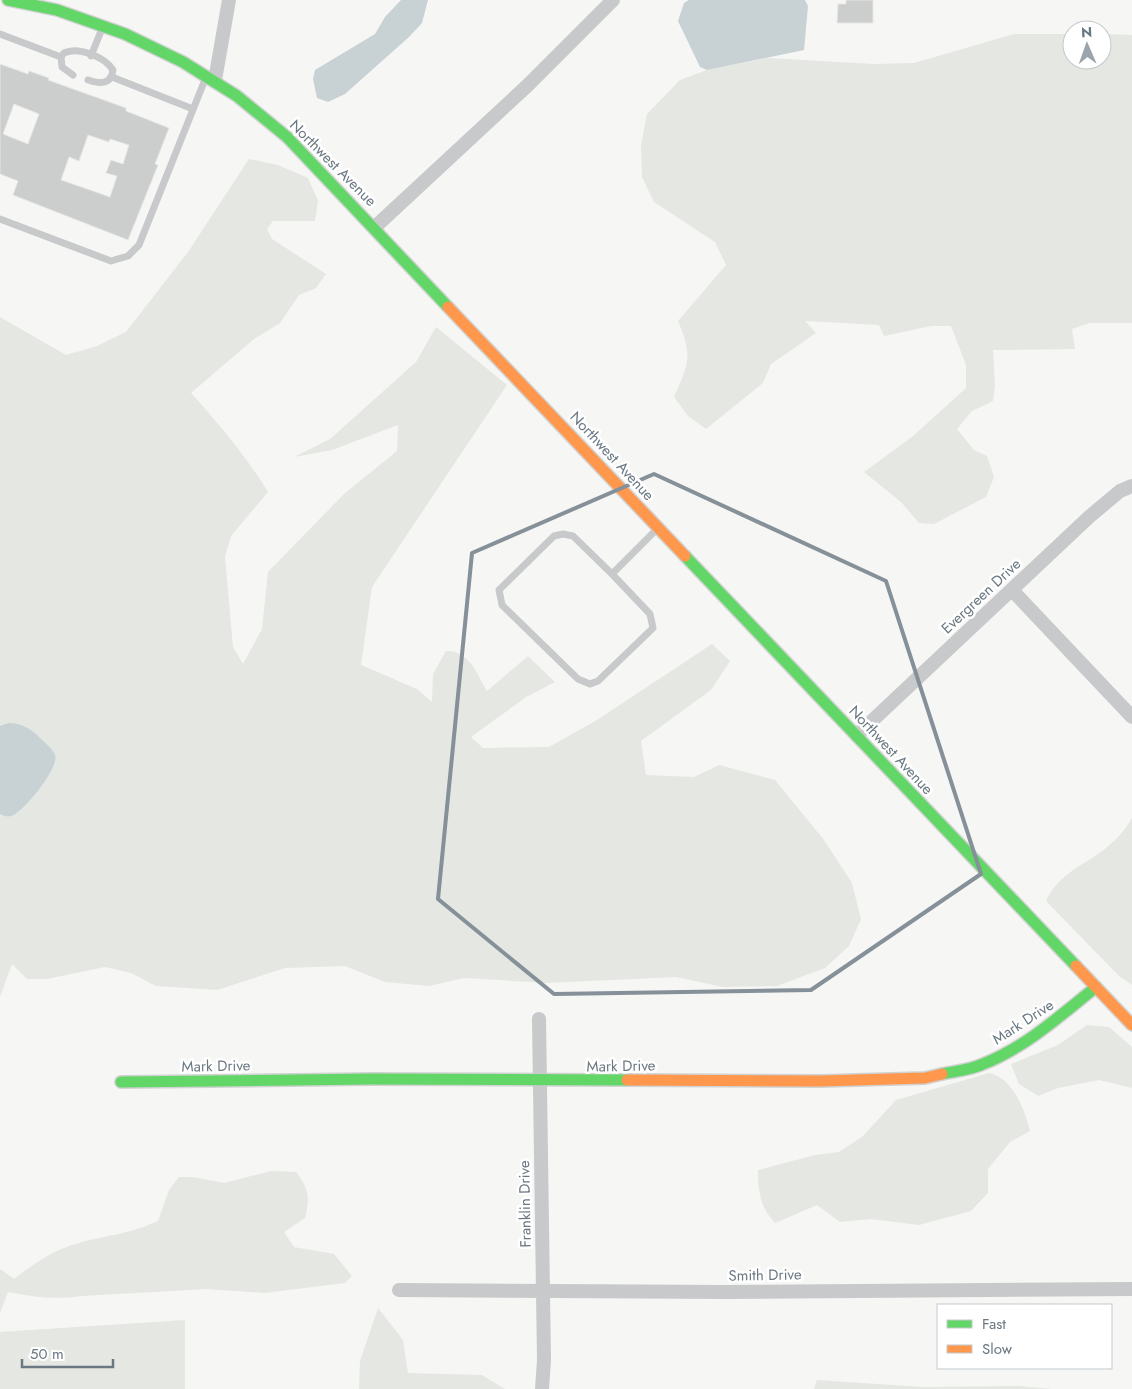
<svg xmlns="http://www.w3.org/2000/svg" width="1132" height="1389" font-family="Jost,sans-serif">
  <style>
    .green { fill: #e5e7e3 }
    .water { fill: #c8d1d3 }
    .building { fill: #cccdcd; stroke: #e6e6e5; fill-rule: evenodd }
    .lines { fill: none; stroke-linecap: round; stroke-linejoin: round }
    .fast-casing { stroke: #d1d2d2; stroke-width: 14 }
    .slow-casing { stroke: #d1d2d2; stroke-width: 14 }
    .lane { stroke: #c7c9ca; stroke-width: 7 }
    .street { stroke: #c7c9ca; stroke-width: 14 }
    .fast { stroke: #63d668; stroke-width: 11 }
    .slow { stroke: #ff974d; stroke-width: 11 }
    .marked { fill: none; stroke: #859098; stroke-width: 4; stroke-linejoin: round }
    .labels { text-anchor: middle; stroke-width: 5; stroke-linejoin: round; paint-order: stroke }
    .street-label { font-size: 15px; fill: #6a7882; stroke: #fff }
  </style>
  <rect width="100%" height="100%" fill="#f6f6f5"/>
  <!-- green -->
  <path class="green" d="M 1014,34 L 1072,34 L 1072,60 L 1102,60 L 1102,34 L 1132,35 L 1132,323 L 1090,323 L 1072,329 L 1075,349 L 993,350 L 995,386 L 993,401 L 972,411 L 957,429 L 974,450 L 987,456 L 994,477 L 986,497 L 934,524 L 919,523 L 901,502 L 864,472 L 912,437 L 966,388 L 966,365 L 951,326 L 931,326 L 884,336 L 879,325 L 805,321 L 816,333 L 771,364 L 763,383 L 706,429 L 688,416 L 674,397 C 689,363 693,356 678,321 L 726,265 L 715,242 L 654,202 L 642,177 L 641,145 L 647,114 L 680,80 L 707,70 L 768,58 L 874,64 L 914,63 Z
    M 249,159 L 278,165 L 308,178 L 318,201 L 315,221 L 273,221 L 267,229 L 272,239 L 326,274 L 316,288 L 299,295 L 280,323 L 254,339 L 191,393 C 219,424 246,456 268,492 L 231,536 L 225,557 L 233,647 L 243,664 L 262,629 L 268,572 L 344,494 L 397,451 L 398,425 L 332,450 L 294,457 L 330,439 L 416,362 L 436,327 L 507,385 L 372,587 L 361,665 L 417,689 L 432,702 L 433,674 L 446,651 C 469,650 477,674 487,691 L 528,656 L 555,682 L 526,697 L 471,737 L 483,748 L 549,747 L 597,720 L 712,644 L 730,661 L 711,690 L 641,741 L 646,775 L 694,777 L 719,765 L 775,780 L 824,840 L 852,883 L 861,919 L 849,946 L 825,968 L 777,986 L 723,987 L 676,977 L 546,983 L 464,978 L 429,986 L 385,982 L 345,966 L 285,968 L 217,990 L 156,986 L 131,973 L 105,967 L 47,979 L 27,979 L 12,964 L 0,997 L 0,317 L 66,355 L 97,346 L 126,332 L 188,252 Z
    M 1132,818 L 1132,985 L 1119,976 L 1046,901 C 1059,873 1083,866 1106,848 C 1117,839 1125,830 1132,818 Z
    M 1087,1025 L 1109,1027 L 1132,1047 L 1132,1088 L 1099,1080 L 1058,1088 L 1038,1096 L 1019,1084 L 1011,1064 L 1058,1045 Z
    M 989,1073 C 1013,1078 1025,1110 1030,1131 L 1010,1142 L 988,1169 L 988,1193 L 971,1211 L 919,1225 L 870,1219 L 840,1222 L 817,1205 L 775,1223 C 760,1207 758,1191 758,1170 L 815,1155 L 839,1152 L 863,1136 L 896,1100 Z
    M 271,1171 L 296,1172 C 309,1188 310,1199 305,1218 L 284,1232 L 294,1247 L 334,1254 L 352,1276 L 345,1283 L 264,1293 L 207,1289 L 82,1296 C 56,1300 33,1297 8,1292 L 0,1313 L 0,1269 L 14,1279 C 33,1264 55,1249 79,1243 C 107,1235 130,1234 158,1221 L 169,1190 L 179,1177 L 193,1177 L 224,1183 Z
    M 378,1308 L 403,1340 L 408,1373 L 482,1375 L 505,1389 L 359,1389 L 360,1361 Z
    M 185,1320 L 185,1389 L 0,1389 L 0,1332 Z
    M 817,1380 L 923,1387 L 1018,1386 L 1053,1389 L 814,1389 Z"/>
  <!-- water -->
  <path class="water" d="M 401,0 L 428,0 L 422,23 L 409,37 L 345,94 L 328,102 L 317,98 L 313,79 L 315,70 L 375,34 L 385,17 Z
    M 689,0 L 805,0 L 808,6 L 804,50 L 707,70 L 700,67 L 678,21 L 684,3 Z
    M 9,723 C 21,723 31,729 39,737 C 44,742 53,749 55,755 C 60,767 23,813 11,816 C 7,817 4,816 0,814 L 0,726 Z"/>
  <!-- building -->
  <path class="building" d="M 846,0 L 873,0 L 873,23 L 837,23 L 838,4 L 846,4 Z
    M 0,64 L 28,74 L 29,71 L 49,78 L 48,80 L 126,108 L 126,111 L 169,128 L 155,164 L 158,165 L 128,240 L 13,195 L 18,181 L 0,174 ZM 14,104 L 39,114 L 28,144 L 3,134 ZM 88,135 L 109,142 L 110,139 L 129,145 L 123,164 L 111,160 L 106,173 L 117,176 L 110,197 L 61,180 L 69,157 L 79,161 Z"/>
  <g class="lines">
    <defs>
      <path id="fast" d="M 8,0 L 57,10 L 125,34 L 183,62 L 237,96 L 287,137 L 448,307
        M 685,556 L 1076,966
        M 942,1074 C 955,1071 971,1070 983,1064 C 1026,1047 1061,1015 1096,987
        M 121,1082 L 371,1079 L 627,1080"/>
      <path id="slow" d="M 448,307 L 685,556
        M 1076,966 L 1132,1025
        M 627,1080 L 821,1081 L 925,1078 L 942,1074"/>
    </defs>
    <!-- fast casing -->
    <use href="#fast" class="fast-casing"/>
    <!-- slow casing -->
    <use href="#slow" class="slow-casing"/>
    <!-- lane -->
    <path class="lane" d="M 0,34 L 61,57
      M 91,56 L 103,26
      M 73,75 L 62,67 L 61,57 L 64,53 C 78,46 105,57 113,70 C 111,85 100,84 88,80
      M 112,77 L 193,109
      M 0,219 L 111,261 L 128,256 L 139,245 L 206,77
      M 612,574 L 650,614 L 653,628 L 598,681 L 590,684 L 578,679 L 502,605 L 499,590 L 554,536 L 563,534 L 573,536 L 612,574 L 657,529"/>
    <!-- street -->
    <path class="street" d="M 215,80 L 229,0
      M 375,227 L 528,85 L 613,0
      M 1012,590 L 1132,717
      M 857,735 L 1089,517 L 1120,491 L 1132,486
      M 539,1019 L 544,1360 L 542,1389
      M 399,1290 L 726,1292 L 1132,1289"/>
    <!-- fast -->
    <use href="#fast" class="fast"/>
    <!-- slow -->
    <use href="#slow" class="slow"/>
  </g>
  <!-- marked area -->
  <path class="marked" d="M 654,474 L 886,581 L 981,874 L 811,990 L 554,994 L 438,899 L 472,553 Z"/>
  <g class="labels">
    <!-- street labels -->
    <g class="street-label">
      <text transform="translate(333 163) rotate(45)" y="5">Northwest Avenue</text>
      <text transform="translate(612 456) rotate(47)" y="5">Northwest Avenue</text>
      <text transform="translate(981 596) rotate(-43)" y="5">Evergreen Drive</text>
      <text transform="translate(891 750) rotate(47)" y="5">Northwest Avenue</text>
      <text transform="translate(1023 1022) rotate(-33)" y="5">Mark Drive</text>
      <text transform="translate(216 1066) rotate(-1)" y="5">Mark Drive</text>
      <text transform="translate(621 1066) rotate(-1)" y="5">Mark Drive</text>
      <text transform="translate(525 1204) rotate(-91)" y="5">Franklin Drive</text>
      <text transform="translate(765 1275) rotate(-1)" y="5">Smith Drive</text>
    </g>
  </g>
  <!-- legend -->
  <rect x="937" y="1304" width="175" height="65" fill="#ffffff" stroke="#c3c9cd"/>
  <rect x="947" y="1320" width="25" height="8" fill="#63d668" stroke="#c3c9cd"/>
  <text x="982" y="1329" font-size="15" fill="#6a7882">Fast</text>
  <rect x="947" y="1345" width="25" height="8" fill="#ff974d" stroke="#c3c9cd"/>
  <text x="982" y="1354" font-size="15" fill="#6a7882">Slow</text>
  <!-- north arrow -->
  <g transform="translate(1087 45) rotate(358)"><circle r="24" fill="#ffffff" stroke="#c3c9cd"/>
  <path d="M0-4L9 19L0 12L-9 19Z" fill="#9ba4aa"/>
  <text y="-8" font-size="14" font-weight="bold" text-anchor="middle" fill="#6a7882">N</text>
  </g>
  <!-- scale -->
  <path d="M22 1359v8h91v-8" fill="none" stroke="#6a7882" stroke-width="2.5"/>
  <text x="30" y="1359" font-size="15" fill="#6a7882" stroke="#ffffff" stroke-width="4" paint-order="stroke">50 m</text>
</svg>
